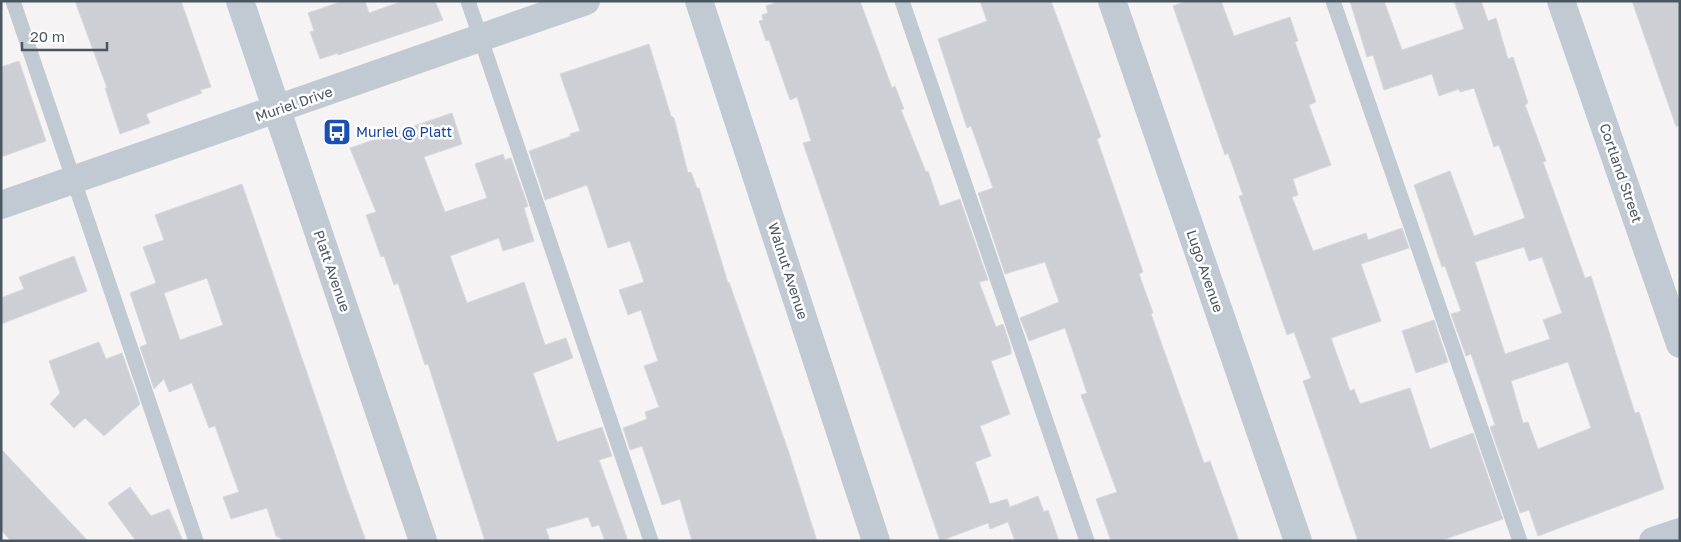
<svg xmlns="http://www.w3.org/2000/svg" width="1681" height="542" font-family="'Golos Text',sans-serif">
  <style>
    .building { fill: #cdcfd5; stroke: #d7d9de; fill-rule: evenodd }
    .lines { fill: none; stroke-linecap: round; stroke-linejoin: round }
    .service { stroke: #c1cad2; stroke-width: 15 }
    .minor { stroke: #c1cad2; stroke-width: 28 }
    .tertiary { stroke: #c1cad2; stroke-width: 28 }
    .labels { text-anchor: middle; stroke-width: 5; stroke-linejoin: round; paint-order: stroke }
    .street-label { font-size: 14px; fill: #4a5661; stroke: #fff }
    .transit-label { font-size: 14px; fill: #164399; stroke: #fff; text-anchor: start }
  </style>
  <rect width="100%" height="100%" fill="#f5f3f3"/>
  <!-- building -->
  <path class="building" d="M 75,1 L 181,1 L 211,87 L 200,90 L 202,93 L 146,114 L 150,123 L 120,134 L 105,88 L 107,88 Z
    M 343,1 L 365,1 L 369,13 L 403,1 L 435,1 L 443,20 L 338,55 L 338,53 L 320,59 L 310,32 L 314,31 L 308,13 Z
    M 780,1 L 860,1 L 892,88 L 895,86 L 904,109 L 901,110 L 926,172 L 928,171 L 940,206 L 960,199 L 988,280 L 979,282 L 996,327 L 1003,324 L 1011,348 L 1011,354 L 991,361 L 1010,414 L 980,426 L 991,456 L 975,462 L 990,504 L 1007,499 L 1010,507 L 1038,496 L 1044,512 L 1048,510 L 1059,541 L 1015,541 L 1008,522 L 990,529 L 988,523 L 940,541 L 803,143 L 811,141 L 797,97 L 790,100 L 769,40 L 766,41 L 759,21 L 763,20 L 762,15 L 768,13 L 766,6 Z
    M 980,1 L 1051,1 L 1101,137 L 1097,139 L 1143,272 L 1139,274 L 1153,313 L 1151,314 L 1204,463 L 1210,461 L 1239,541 L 1111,541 L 1096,499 L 1117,492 L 1081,395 L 1087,393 L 1065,328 L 1029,341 L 1020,318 L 1059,302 L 1045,262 L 1005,274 L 978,193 L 993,188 L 971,126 L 967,128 L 938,39 L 987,21 Z
    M 1187,1 L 1221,1 L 1234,36 L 1290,17 L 1298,41 L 1295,42 L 1316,102 L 1309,105 L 1331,165 L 1293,179 L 1298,195 L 1292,197 L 1313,251 L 1366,233 L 1368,240 L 1402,228 L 1409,248 L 1361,264 L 1381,321 L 1331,338 L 1350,391 L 1354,389 L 1360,404 L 1410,388 L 1430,449 L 1473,433 L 1503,519 L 1440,541 L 1358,541 L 1303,381 L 1311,378 L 1294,332 L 1287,335 L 1239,196 L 1243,195 L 1228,153 L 1225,155 L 1173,6 Z
    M 1350,1 L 1384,1 L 1402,50 L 1464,29 L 1454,1 L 1481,1 L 1488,21 L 1496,18 L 1508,59 L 1513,57 L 1528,103 L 1525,105 L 1546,161 L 1543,162 L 1559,206 L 1585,278 L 1591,276 L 1635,413 L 1639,412 L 1664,489 L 1538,536 L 1529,510 L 1520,513 L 1490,427 L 1495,425 L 1471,354 L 1466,356 L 1451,314 L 1461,311 L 1445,266 L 1442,267 L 1414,185 L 1450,171 L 1474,236 L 1525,218 L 1499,145 L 1494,147 L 1474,88 L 1460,92 L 1459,89 L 1439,96 L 1432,74 L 1384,90 L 1373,55 L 1367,57 ZM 1524,247 L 1529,261 L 1542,257 L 1562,313 L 1543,320 L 1550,339 L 1505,354 L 1475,262 ZM 1568,362 L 1591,428 L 1538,449 L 1528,422 L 1523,423 L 1511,381 Z
    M 1632,1 L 1680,1 L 1680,126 L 1676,126 Z
    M 649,44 L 671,116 L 674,118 L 688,173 L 691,172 L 697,188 L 699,188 L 728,283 L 729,282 L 789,453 L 817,541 L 692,541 L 680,499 L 662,505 L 642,446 L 630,450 L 623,428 L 647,419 L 645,412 L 659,407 L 644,366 L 658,361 L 641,310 L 628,315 L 619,290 L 644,282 L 630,241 L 608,248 L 587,185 L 545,200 L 529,151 L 571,136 L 570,134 L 580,131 L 560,74 Z
    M 19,61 L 46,141 L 1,157 L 1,67 Z
    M 452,113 L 462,144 L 424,157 L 445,212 L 487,198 L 475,164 L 503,154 L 505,160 L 511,158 L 528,206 L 524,208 L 534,241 L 503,251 L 499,238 L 450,256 L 467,303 L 524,282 L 545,345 L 566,338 L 573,358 L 533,373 L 557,442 L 602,427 L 612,456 L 599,460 L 628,541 L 605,541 L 599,525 L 592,527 L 588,517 L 546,529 L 550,541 L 485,541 L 428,364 L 425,365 L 398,283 L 394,285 L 384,256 L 381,257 L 366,215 L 376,212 L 350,148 Z
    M 242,184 L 346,486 L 366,541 L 286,541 L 276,536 L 267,508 L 231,519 L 223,497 L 239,492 L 215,426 L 209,428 L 192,383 L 169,392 L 164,379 L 154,389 L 140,347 L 147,344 L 130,293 L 156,283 L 143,247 L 164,240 L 155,215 ZM 207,278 L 223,325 L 180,340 L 164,293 Z
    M 74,256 L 87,291 L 1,324 L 1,298 L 24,289 L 19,277 Z
    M 1434,320 L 1448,362 L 1416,373 L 1402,331 Z
    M 99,342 L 106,359 L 122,353 L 140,404 L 104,436 L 85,418 L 74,428 L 50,404 L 60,393 L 49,361 Z
    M 1,449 L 88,541 L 11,541 L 1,530 Z
    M 130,487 L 151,516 L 169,509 L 183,541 L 136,541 L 108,503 Z"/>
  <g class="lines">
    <!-- service -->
    <path class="service" d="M 13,1 L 196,541
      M 468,1 L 651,541
      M 902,1 L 1087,541
      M 1333,1 L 1520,541"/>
    <!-- minor -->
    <path class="minor" d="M 240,1 L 423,541
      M 699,1 L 876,541
      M 1112,1 L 1298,541
      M 1,205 L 586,1
      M 1653,541 L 1680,532"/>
    <!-- tertiary -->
    <path class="tertiary" d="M 1561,1 L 1680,344"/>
  </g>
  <!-- icons -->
  <defs>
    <symbol id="bus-square" viewBox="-11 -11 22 22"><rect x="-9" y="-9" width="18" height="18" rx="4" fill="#1a4fb4" stroke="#fff"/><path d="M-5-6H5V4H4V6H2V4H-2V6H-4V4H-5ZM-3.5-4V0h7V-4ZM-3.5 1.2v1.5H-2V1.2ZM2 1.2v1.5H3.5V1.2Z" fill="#fff"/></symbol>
  </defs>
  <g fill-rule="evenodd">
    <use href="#bus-square" x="321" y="116" width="32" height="32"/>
  </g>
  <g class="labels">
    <!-- street labels -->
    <g class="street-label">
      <text transform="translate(294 104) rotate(-19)" y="5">Muriel Drive</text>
      <text transform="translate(1621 173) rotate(71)" y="5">Cortland Street</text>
      <text transform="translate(332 271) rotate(71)" y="5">Platt Avenue</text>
      <text transform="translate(788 271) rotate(72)" y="5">Walnut Avenue</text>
      <text transform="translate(1205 271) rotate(71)" y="5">Lugo Avenue</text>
    </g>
    <!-- transit labels -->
    <g class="transit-label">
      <text x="356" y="137">Muriel @ Platt</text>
    </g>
  </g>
  <!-- border -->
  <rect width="1681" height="542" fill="none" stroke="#4a5661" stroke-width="5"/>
  <!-- scale -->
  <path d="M22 42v8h85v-8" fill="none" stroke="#4a5661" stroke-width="2.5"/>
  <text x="30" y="42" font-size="15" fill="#4a5661" stroke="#ffffff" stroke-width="4" paint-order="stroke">20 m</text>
</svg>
